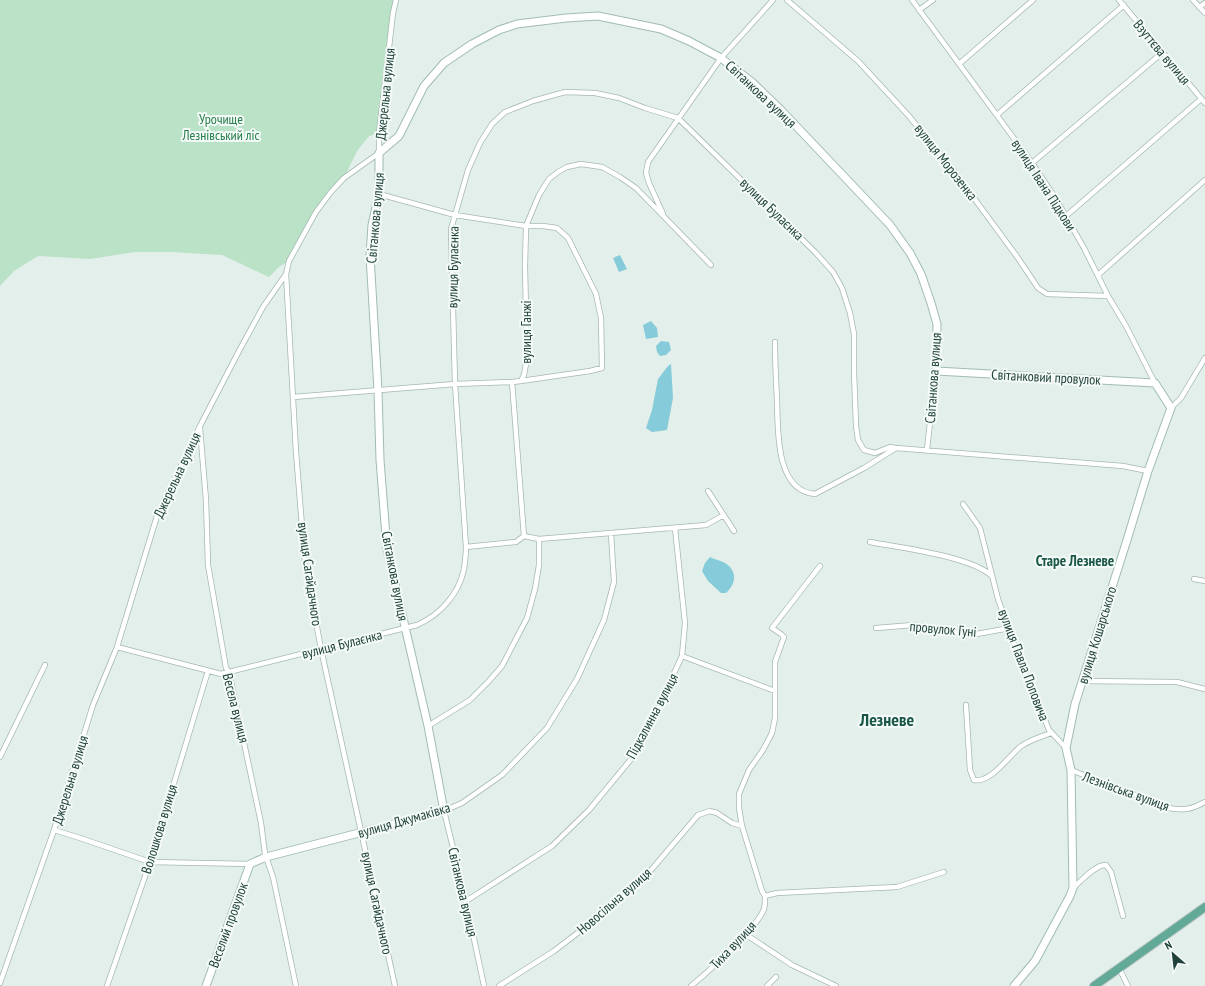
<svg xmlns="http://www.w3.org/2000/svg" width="1205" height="986" font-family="'PT Sans Narrow',sans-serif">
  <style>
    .green { fill: #bae2c6 }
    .water { fill: #86cbd9 }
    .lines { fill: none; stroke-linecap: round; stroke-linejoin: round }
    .street-casing { stroke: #a5b8b2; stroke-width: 6 }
    .secondary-casing { stroke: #a0bcb2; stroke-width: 9 }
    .primary-casing { stroke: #c1cac8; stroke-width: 10 }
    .street { stroke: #fff; stroke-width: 4.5 }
    .secondary { stroke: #fff; stroke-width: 7 }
    .primary { stroke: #63a998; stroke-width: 8 }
    .labels { text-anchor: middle; stroke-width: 4; stroke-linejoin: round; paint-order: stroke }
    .street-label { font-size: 14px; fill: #20423a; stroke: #f4faf8 }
    .park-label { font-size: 14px; fill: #267e4a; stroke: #f4faf8 }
    .neighbourhood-label { font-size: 15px; font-weight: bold; fill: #1a5749; stroke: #f4faf8 }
    .district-label { font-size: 18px; font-weight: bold; fill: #1a5749; stroke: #f4faf8 }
  </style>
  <rect width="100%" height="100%" fill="#e3efea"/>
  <!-- green -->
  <path class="green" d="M 0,0 L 396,0 L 379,133 L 369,136 L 357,151 L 344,178 L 316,212 L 289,261 L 280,266 L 269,277 L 222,255 L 171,252 L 135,252 L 90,259 L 38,256 L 14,271 L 0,286 Z"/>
  <!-- water -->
  <path class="water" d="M 620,255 L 627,269 L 619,272 L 613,258 Z
    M 651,321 L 657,328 L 658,337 L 646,339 L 643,325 Z
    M 661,341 L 669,342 L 671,350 L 666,355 L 660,356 L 657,352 L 656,346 Z
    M 671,364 L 673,398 L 667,430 L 652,432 L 646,428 L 652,410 L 658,379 L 668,366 Z
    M 710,557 C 715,560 720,560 725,563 C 738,571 736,584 726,593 L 721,593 L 708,581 L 702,571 L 705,563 Z"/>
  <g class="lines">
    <defs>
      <path id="street" d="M 787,0 L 858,61 L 908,115 L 954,171 L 1018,258 L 1038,288 L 1047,294 L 1108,296
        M 912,0 L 1032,163 L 1056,199 L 1084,248 L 1108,296 L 1126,326 L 1155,383
        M 1119,0 L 1205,103
        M 1193,0 L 1205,13
        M 1199,7 L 1205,3
        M 919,10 L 933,0
        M 959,64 L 1033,0
        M 997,115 L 1124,5
        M 1032,163 L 1162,53
        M 379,194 L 455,215 L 526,226 L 543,226 L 557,228 L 568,238 L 596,294 L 601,318 L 602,368 L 590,371 L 521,381
        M 663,214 L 649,183 L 646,173 L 648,162 L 721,58 L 773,0
        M 1066,216 L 1201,99
        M 286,274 L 296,452 L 305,563 L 321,649 L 395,986
        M 1098,275 L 1205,180
        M 775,342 C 775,361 776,381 777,400 C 778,429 775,491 815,494 L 864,468 L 896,448 L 1123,466 L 1148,471
        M 293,397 L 455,384 L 512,382
        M 1171,408 L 1181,398 L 1205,358
        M 200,428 L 206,500 L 208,565 L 226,668 L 229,672 L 261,823 L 265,854 L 273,877 L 296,986
        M 927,449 L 936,371
        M 708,491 L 734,531
        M 963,504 L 980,528 L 998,599 L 1028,682 L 1032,688 L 1049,730 L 1066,748
        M 539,539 L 706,525 L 724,515
        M 870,542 C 901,548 970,556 992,576
        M 466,547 L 516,542 L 524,536
        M 1194,579 L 1205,581
        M 876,628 L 913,625 L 971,635 L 1010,628
        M 117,647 L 221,674 L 417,625 C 440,615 459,594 464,569 C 465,562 466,554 466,547 L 455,384 L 451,229 L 468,170 L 480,143 L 492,124 L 505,112 L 533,101 L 565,92 L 595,93 L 619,98 L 645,108 L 678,118 L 815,252 L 833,272 L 842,288 L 850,313 L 854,334 L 854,372 L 856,426 L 858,440 L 864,450 L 875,453 L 890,447 L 896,448
        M 682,656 L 775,691
        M 1082,681 L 1177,682 L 1205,689
        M 966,705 L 970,770 L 974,780 C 991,783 1008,757 1020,747 C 1029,740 1041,737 1051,733
        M 428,726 L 470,700 L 489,681 L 502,666 L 527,618 L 535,589 L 539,565 L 539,539 L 524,536 L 512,382 L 521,381 L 524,375 L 527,358 L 525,266 L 526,226 L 539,195 L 549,179 L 558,172 L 567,167 L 581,164 L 602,167 L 620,177 L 636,188 L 711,265
        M 0,757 L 45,665
        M 1071,770 L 1169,808 C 1184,811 1192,809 1205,802
        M 54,830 L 80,838 L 150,862 L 250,864
        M 1073,888 C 1081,881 1096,864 1106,865 L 1111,872 L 1123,916
        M 765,896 L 762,891 L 742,826 L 739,808 L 739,794 L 749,770 L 763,750 L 772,733 L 775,718 L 775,662 L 784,637 L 781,634 L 772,628 L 820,566
        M 765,896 L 777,893 L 897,887 L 944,872
        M 466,901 L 552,846 L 589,810 L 632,758 L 658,708 L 682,656 L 685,623 L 675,528
        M 745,934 L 792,965 L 836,986
        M 1119,968 L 1128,986
        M 0,983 L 54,830 L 93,705 L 117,647 L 157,516 L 200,426 L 239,351 L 263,307 L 286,274 L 289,261 L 316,212 L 331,192 L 344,178 L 379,153 L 379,133 L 393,13 L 396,0
        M 107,986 L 150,862 L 208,671
        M 484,986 L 466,901 L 444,811 L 462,803 L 502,775 L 547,728 L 577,679 L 604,620 L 614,582 L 611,533
        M 499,986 L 554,951 L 618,902 L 652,869 L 698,815 L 710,811 L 717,813 L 732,823 L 742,826
        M 691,986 C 708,972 757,928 764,909 C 765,905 765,900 765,896
        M 767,986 L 776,977"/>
      <path id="secondary" d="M 206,986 L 250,864 L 266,857 L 444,811 L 428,726 L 387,549 L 380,460 L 378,390 L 370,256 L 372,225 L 379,194 L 379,153 L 399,136 L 424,86 L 444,63 L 472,44 L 499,30 L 517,24 L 566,18 L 598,16 L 661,29 L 689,41 L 721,58 L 752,82 L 780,109 L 890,225 L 910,253 L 921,274 L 931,303 L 937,324 L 936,371 L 1155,383 L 1171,408 L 1148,471 L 1127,540 L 1075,704 L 1066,748 L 1071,770 L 1073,888 L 1070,896 L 1035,961 L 1014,986"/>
      <path id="primary" d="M 1094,986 L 1205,907"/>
    </defs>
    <!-- street casing -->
    <use href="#street" class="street-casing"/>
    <!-- secondary casing -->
    <use href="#secondary" class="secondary-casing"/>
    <!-- primary casing -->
    <use href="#primary" class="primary-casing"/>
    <!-- street -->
    <use href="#street" class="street"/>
    <!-- secondary -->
    <use href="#secondary" class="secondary"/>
    <!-- primary -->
    <use href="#primary" class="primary"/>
  </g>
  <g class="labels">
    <!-- street labels -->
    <g class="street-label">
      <text transform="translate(1162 52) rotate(50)" y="5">Взуттєва вулиця</text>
      <text transform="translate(385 94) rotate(-84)" y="5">Джерельна вулиця</text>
      <text transform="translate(761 94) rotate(43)" y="5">Світанкова вулиця</text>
      <text transform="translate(946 162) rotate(52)" y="5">вулиця Морозенка</text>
      <text transform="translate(1044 185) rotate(57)" y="5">вулиця Івана Підкови</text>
      <text transform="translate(772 209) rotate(44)" y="5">вулиця Булаєнка</text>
      <text transform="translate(375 218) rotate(-85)" y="5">Світанкова вулиця</text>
      <text transform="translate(453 267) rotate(-89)" y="5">вулиця Булаєнка</text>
      <text transform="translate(526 332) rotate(-90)" y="5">вулиця Ганжі</text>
      <text transform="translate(1046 377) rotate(3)" y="5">Світанковий провулок</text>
      <text transform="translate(933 378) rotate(-86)" y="5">Світанкова вулиця</text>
      <text transform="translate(177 475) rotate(-65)" y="5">Джерельна вулиця</text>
      <text transform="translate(310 574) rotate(82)" y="5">вулиця Сагайдачного</text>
      <text transform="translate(395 576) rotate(79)" y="5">Світанкова вулиця</text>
      <text transform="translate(943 629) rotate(5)" y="5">провулок Гуні</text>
      <text transform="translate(1097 635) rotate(-73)" y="5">вулиця Кошарського</text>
      <text transform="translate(342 644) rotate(-14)" y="5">вулиця Булаєнка</text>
      <text transform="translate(1024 665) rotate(69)" y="5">вулиця Павла Поповича</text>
      <text transform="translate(236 708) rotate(76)" y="5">Весела вулиця</text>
      <text transform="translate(652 716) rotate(-62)" y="5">Підкалинна вулиця</text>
      <text transform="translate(70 780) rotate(-73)" y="5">Джерельна вулиця</text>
      <text transform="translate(1126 791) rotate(20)" y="5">Лезнівська вулиця</text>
      <text transform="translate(404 820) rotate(-16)" y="5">вулиця Джумаківка</text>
      <text transform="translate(159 829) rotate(-73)" y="5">Волошкова вулиця</text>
      <text transform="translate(463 892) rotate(77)" y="5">Світанкова вулиця</text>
      <text transform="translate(614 901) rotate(-41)" y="5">Новосільна вулиця</text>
      <text transform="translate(377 903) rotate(78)" y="5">вулиця Сагайдачного</text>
      <text transform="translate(228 925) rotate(-70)" y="5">Веселий провулок</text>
      <text transform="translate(733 945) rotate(-47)" y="5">Тиха вулиця</text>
    </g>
    <!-- park labels -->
    <g class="park-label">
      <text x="221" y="124">Урочище<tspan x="221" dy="16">Лезнівський ліс</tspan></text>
    </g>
    <!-- neighbourhood labels -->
    <g class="neighbourhood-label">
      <text x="1075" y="566">Старе Лезневе</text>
    </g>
    <!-- district labels -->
    <g class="district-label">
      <text x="887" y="726">Лезневе</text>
    </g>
  </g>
  <!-- north arrow -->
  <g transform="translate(1173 954) rotate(332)" stroke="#f4faf8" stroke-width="3" paint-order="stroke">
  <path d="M0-3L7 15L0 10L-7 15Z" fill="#20423a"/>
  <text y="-6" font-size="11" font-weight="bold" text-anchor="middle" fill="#20423a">N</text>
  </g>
</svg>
